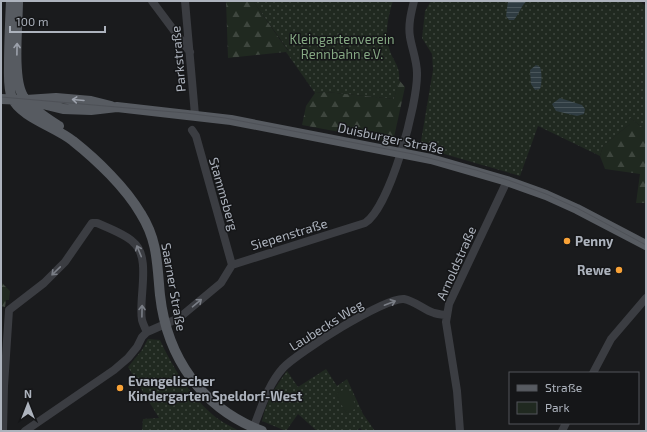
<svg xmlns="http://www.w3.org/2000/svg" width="647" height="432" font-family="'Exo 2',sans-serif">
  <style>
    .green { fill: url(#green-dots) }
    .forest { fill: url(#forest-firs) }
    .pitch { fill: #202920 }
    .water { fill: url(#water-rules) }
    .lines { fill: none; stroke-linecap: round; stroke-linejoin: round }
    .minor { stroke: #3b3d42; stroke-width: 8 }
    .major { stroke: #575b61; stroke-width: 10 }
    .tram { stroke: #4e5157; stroke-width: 1 }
    .oneway { stroke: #9ca1ab }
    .oneway2 { stroke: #7a7e86 }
    .poi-dot { fill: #f9a237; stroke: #151618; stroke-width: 1.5 }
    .labels { text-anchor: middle; stroke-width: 3; stroke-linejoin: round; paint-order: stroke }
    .park-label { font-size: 13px; fill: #85a883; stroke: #151618 }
    .street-label { font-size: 13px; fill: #adb3bd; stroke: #151618 }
    .poi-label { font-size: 13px; font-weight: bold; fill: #adb3bd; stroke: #151618; text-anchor: start }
  </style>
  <defs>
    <pattern id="green-dots" width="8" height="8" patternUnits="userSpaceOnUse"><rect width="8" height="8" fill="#202920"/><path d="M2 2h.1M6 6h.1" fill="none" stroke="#3e463e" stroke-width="1.8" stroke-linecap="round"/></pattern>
    <pattern id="forest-firs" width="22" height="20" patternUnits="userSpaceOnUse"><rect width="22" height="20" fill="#202920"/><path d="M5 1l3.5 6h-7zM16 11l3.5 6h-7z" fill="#3e463e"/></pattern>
    <pattern id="water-rules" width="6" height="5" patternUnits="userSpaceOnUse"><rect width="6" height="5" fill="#2f3c42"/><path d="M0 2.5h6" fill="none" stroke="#4a565b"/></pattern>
  </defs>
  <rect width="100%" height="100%" fill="#1a1b1d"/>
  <!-- green -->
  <path class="green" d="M 253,1 L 393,1 C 388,16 384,35 390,51 C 392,58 399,66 399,74 C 400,82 396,91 394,99 L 326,92 L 315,93 L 286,52 L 288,50 Z
    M 431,1 L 639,1 L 646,6 L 646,130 L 630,118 L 630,124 L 603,146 L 600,156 L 538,126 L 520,176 L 420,147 L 433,70 L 432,54 L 422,38 L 425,11 Z
    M 148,339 L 160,340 C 173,368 189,394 213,415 C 220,421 230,426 239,431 L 142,431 L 143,419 L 159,418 L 128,367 L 142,350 Z
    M 326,369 L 337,386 L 347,379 L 363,414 L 375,431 L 363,431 L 360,428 L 356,431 L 317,431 L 298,414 L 286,431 L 262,421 C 266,402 275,387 287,371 L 298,387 Z"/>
  <!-- forest -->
  <path class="forest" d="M 226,1 L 253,1 L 288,51 L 286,52 L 228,58 Z
    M 399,80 L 405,87 L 393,142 L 302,125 L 306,106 L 315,93 L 326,92 L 394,99 Z
    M 630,118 L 646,130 L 646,203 L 636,203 L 640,174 L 605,169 L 600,156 L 603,146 L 630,124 Z
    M 1,282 L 10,291 L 9,300 L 6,300 L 5,307 L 1,306 Z"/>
  <!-- pitch -->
  <path class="pitch" d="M 347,388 L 357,408 L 346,413 L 336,394 Z"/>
  <!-- water -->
  <path class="water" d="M 508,1 L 527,1 C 522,4 519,14 514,20 L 509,20 L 506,16 Z
    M 536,65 L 540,67 C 542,72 542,84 540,89 L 535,90 L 531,84 L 530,70 Z
    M 560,98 L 582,105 L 585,109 L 584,114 L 577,116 L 556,111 L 552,104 Z"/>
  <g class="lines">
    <!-- minor -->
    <path class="minor" d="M 152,1 L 190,52
      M 185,1 L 195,115
      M 192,130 L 196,136 L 232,265
      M 593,373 L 611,339 L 646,298
      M 3,431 L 4,386 L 9,310 L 44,283 L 65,262 L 92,223 L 97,223 C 108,228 125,234 133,242 C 152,257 138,299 142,320 C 143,324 145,328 147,332
      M 25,431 L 114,370 L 128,358 L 137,347 L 142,337 L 147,332 L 179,318 L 221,283 L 232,265 L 365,223 C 390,207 418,103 417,73 C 417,61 412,49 410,37 C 408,25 411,13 414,1
      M 252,431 C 261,409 267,386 283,368 C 297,353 385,297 404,299 C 415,301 424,310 434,313 C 438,314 443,315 447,315
      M 460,431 L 457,391 L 446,322 L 449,304 L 507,181
      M 562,431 L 566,423"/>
    <!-- major -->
    <path class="major" d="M 11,1 C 10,22 9,43 9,65 C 9,75 8,88 12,98 C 20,117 58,128 73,141 C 97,160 126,188 141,214 C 158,241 157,265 160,295 C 167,358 202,408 262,431
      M 18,1 C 18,24 12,78 23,96 C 30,108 48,119 59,126
      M 1,99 L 26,100 L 56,98 L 91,101 L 111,106
      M 26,100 L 63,109 L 91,110 L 117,107 L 231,120 L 431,159 L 507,181 L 546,195 L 577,209 L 646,245"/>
    <!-- tram -->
    <path class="tram" d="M 1,97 L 186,113 L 225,118 L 413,154 L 476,170 L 508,180 L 546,194 L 577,208 L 646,245"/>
  </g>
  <!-- one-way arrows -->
  <defs><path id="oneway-shaft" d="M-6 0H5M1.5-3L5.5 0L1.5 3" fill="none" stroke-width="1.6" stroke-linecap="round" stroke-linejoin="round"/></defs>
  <g class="oneway">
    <use href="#oneway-shaft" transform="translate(17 49) rotate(-89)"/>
    <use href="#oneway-shaft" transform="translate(78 100) rotate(-175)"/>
  </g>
  <g class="oneway2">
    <use href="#oneway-shaft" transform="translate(139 251) rotate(-112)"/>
    <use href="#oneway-shaft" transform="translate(56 271) rotate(136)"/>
    <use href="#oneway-shaft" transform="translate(197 303) rotate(-40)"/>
    <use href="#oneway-shaft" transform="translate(390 303) rotate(-21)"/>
    <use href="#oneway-shaft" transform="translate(142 311) rotate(-89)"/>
  </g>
  <!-- markers -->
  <g class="poi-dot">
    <circle cx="567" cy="241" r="4"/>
    <circle cx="619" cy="270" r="4"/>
    <circle cx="120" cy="388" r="4"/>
  </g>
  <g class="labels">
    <!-- park labels -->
    <g class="park-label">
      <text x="342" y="44">Kleingartenverein<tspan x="342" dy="15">Rennbahn e.V.</tspan></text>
    </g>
    <!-- street labels -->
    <g class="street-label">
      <text transform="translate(178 59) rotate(-95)" y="5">Parkstraße</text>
      <text transform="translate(391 138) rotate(12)" y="5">Duisburger Straße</text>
      <text transform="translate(224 194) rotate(74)" y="5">Stammsberg</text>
      <text transform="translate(289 234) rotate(-17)" y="5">Siepenstraße</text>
      <text transform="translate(456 263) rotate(-66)" y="5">Arnoldstraße</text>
      <text transform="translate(174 287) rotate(80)" y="5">Saarner Straße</text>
      <text transform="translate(326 325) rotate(-32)" y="5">Laubecks Weg</text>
    </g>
    <!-- poi labels -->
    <g class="poi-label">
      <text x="575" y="246">Penny</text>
      <text x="611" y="275" text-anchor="end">Rewe</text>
      <text x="128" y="386">Evangelischer<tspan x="128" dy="15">Kindergarten Speldorf-West</tspan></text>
    </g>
  </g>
  <!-- border -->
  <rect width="647" height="432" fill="none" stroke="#adb3bd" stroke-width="4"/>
  <!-- legend -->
  <rect x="509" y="372" width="130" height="52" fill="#151618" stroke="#52555a"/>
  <rect x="517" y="385" width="20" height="6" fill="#575b61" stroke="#52555a"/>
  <text x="545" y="392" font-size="12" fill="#adb3bd">Straße</text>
  <rect x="517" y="402" width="20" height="12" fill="#202920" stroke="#52555a"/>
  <text x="545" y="412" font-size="12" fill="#adb3bd">Park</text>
  <!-- north arrow -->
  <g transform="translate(28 404)" stroke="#151618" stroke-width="3" paint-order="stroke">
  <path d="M0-3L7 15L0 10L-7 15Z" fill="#adb3bd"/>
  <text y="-6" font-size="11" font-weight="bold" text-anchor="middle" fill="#adb3bd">N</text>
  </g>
  <!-- scale -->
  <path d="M10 26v6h95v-6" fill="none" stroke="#adb3bd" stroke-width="2"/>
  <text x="16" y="26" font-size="12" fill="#adb3bd" stroke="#151618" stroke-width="3" paint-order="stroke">100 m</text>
</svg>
